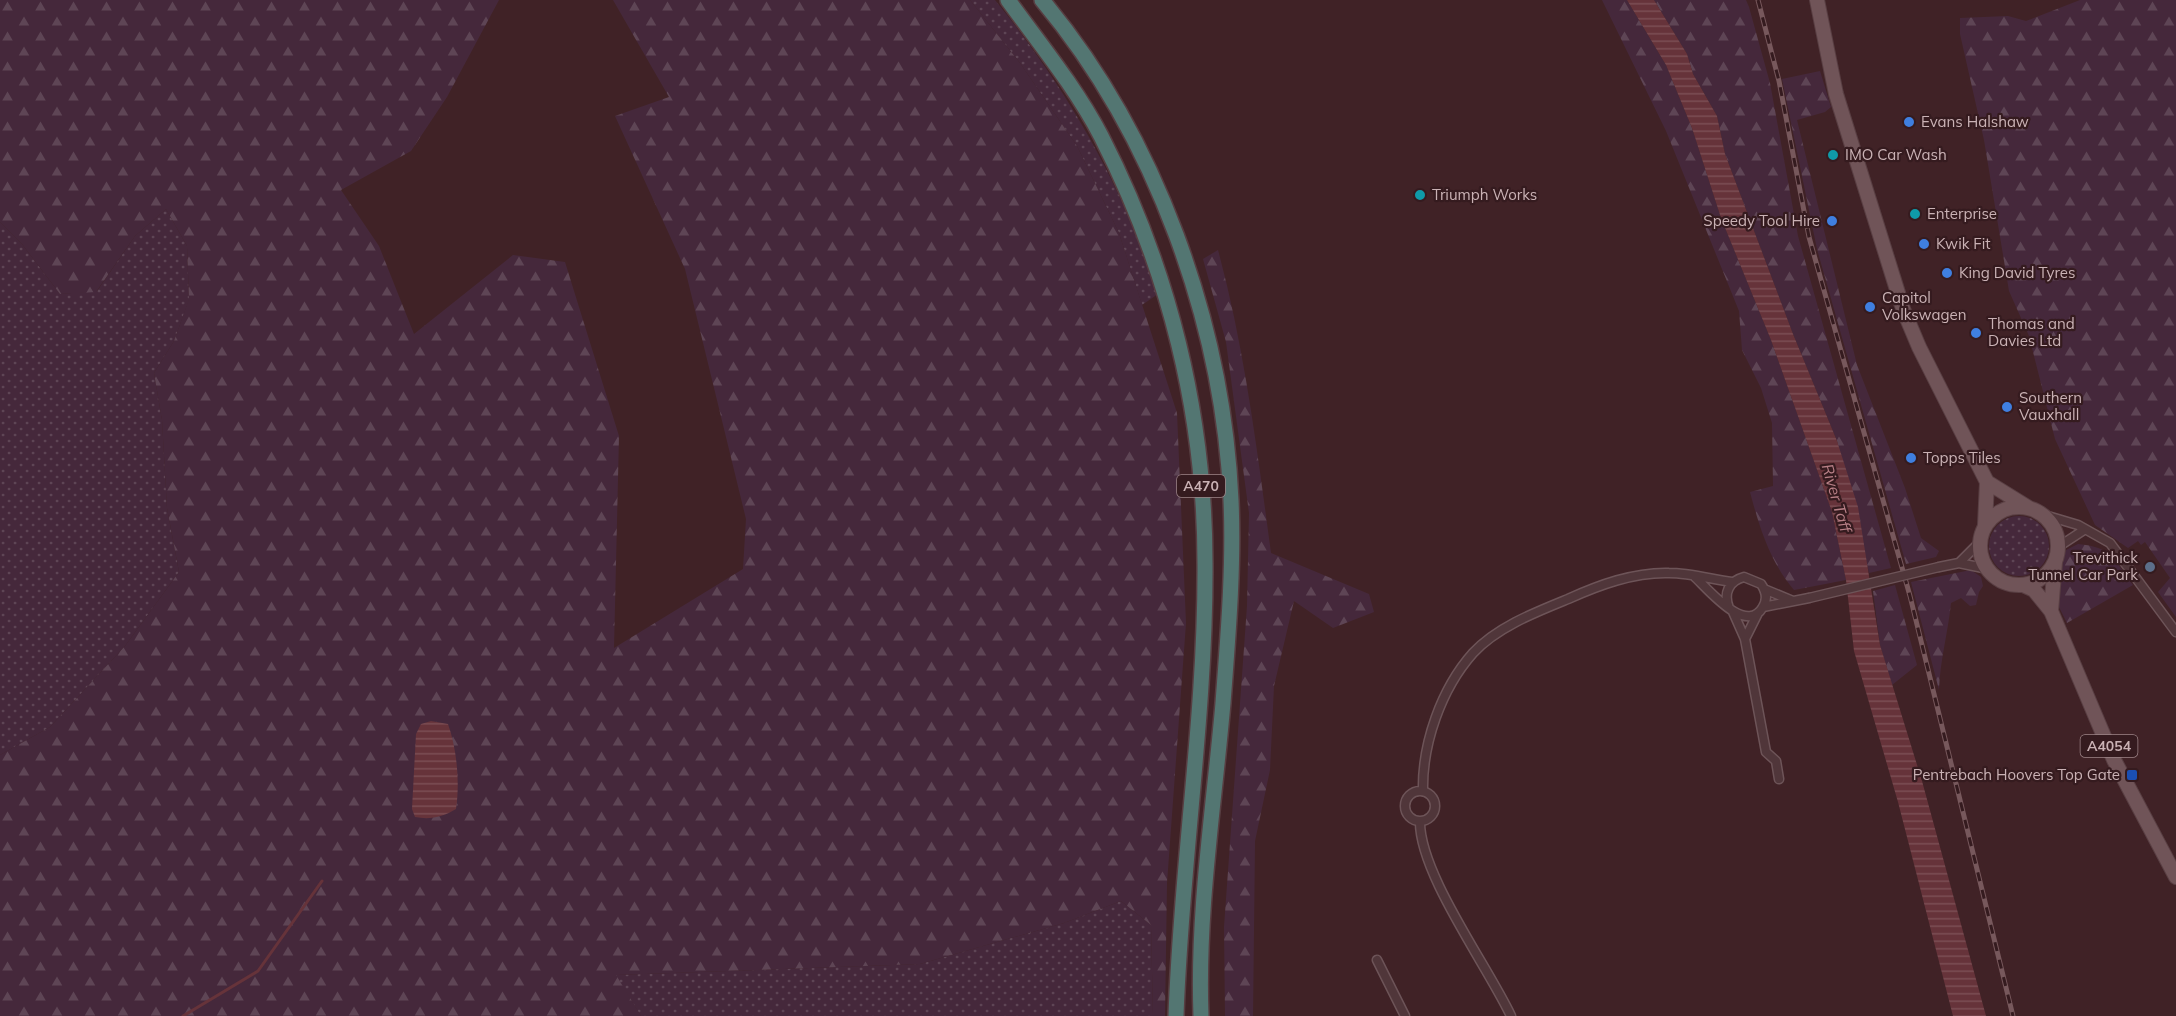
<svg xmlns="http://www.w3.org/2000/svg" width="2176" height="1016" font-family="Mulish,sans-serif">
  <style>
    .grass { fill: url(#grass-dots) }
    .forest { fill: url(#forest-firs) }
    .water { fill: url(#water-rules) }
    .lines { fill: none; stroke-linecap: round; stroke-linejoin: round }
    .stream { stroke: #66333a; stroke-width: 3 }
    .street-casing { stroke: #6d5458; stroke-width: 11 }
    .primary-casing { stroke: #593f43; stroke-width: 16 }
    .highway-casing { stroke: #573e42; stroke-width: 18 }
    .street { stroke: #50363a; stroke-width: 8 }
    .primary { stroke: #705458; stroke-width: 14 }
    .highway { stroke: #537672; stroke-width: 15 }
    .rail-casing { stroke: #77585c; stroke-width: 5 }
    .rail { stroke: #351b1f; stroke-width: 3; stroke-dasharray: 9; stroke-linecap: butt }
    .street-bridge-casing { stroke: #6d5458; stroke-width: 11; stroke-linecap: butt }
    .street-bridge { stroke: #50363a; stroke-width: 8 }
    .shop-dot { fill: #3f7fe0; stroke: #351b1f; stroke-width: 2 }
    .culture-dot { fill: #0f9aa8; stroke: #351b1f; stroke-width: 2 }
    .service-dot { fill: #5c6f8a; stroke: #351b1f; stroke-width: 2 }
    .transit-dot { fill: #1a4fb4; stroke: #351b1f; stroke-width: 2 }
    .labels { text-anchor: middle; stroke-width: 4.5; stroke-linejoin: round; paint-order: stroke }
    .shield { fill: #351b1f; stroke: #9d8588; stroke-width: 1.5 }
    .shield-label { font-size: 14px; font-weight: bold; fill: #cab2b5 }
    .poi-label { font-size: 15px; fill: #cab2b5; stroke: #351b1f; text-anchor: start }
    .water-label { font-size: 16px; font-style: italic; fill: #b88087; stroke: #351b1f }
  </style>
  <defs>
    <pattern id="grass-dots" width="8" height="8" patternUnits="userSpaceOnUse" patternTransform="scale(1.5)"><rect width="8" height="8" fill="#45283b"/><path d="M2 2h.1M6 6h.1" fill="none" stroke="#5e4555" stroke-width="1.8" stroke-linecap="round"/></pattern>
    <pattern id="forest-firs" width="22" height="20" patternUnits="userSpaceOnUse" patternTransform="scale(1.5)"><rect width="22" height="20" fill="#45283b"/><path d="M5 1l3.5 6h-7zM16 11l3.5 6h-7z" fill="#5e4555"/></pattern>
    <pattern id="water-rules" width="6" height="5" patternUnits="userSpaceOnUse" patternTransform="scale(1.5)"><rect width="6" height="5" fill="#66333a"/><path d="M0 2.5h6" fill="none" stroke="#7b4e54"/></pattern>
  </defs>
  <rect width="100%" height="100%" fill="#402226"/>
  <!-- grass -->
  <path class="grass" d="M 970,0 L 995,0 C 1068,90 1122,184 1158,294 L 1142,305 L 1119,233 L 1077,146 L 1020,63 Z
    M 166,209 L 187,246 L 189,300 L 174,341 L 154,373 L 162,420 L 167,508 L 179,572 L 125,646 L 50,727 L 0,755 L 0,222 L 22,244 L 60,294 L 97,291 L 135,236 Z
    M1989 546a30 30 0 1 1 60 0a30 30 0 1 1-60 0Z
    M 1121,901 L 1151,925 L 1153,1016 L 641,1016 L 615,975 L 920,964 L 1064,923 Z"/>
  <!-- forest -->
  <path class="forest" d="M 0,0 L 499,0 L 447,97 L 411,151 L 341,190 L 379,246 L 414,334 L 513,255 L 565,262 L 619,436 L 614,648 L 743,569 L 746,519 L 685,269 L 615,116 L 669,97 L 613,0 L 970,0 L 1020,63 L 1077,146 L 1119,233 L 1177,413 L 1186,623 L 1167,883 L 1165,1016 L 1153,1016 L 1151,925 L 1121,901 L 1064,923 L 920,964 L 616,975 L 641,1016 L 0,1016 L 0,755 L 50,727 L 125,646 L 179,572 L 167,508 L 162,420 L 154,373 L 174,341 L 189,299 L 187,246 L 166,209 L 135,236 L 96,292 L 60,294 L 22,244 L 0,222 Z
    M 1602,0 L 1627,0 L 1666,65 L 1692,128 L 1721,218 L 1771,340 L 1832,512 L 1846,580 L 1794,590 C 1770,562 1759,526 1750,492 L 1773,486 L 1772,423 L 1761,388 L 1742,350 L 1739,311 L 1666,131 Z
    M 1654,0 L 1746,0 L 1749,7 L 1770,83 L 1798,236 L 1891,568 L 1869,573 L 1837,441 L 1793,334 L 1725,154 L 1717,116 L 1693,74 L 1687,54 Z
    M 2080,0 L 2176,0 L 2176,617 L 2158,592 L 2170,578 L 2145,542 L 2141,545 L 2138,541 L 2128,548 L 2095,525 L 2055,439 L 2029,336 L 2009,291 L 1984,140 L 1960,34 L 1960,18 L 2008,16 L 2026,21 Z
    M 1820,71 L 1831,107 L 1825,112 L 1797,120 L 1857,365 L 1905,488 L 1921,538 L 1939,551 L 1936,557 L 1906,564 L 1817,249 L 1782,79 Z
    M 1218,250 C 1245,350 1257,450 1271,553 L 1369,594 L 1374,612 L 1333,628 L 1294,601 L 1274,686 L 1270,770 L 1255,841 L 1253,1016 L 1225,1016 L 1224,927 L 1247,606 L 1249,513 L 1226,342 L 1203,259 Z
    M 2078,544 C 2112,547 2113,559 2133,585 L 2067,623 L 2057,603 L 2061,560 L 2066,550 Z
    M 1971,570 L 1981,577 L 1983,586 L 1979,592 L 1976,605 L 1970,606 L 1961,598 L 1951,603 C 1948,633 1940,660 1939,690 L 1911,582 Z
    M 1895,585 L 1917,665 L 1892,685 L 1880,645 L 1873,591 Z"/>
  <!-- water -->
  <path class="water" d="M 1627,0 L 1654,0 L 1687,54 L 1693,74 L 1717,116 L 1725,154 L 1793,334 L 1837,441 L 1858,507 L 1880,645 L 1922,781 L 1986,1016 L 1953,1016 L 1898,802 L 1854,651 L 1846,580 L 1832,512 L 1771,340 L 1721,218 L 1692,128 L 1666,65 Z
    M 431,721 L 448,724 C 457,749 460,783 456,809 C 443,817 430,820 415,817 L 412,809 L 416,734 L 421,724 Z"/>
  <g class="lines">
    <!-- stream -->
    <path class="stream" d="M 183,1016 L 258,971 L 322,881"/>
    <defs>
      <path id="street" d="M 2041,514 L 2078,525 L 2110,543 L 2176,632
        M 2058,547 L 2084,530
        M 1959,563 L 1980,542
        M 1939,567 L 1959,563 L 1988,569
        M 1694,576 C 1708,589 1746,636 1763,607 C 1768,599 1766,591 1761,584 L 1744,577 C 1729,581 1723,593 1729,608
        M 1764,589 L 1793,601
        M 1763,607 L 1809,598
        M 1733,612 L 1745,639 L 1766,752 L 1776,761 L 1779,779
        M 1745,639 L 1758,613
        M 1423,791 C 1422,744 1441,689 1473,653 C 1497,627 1536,612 1568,599 C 1599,585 1634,572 1669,573 C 1689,573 1711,579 1732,582
        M1405 806a15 15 0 1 1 30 0a15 15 0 1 1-30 0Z
        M 1420,821 C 1419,873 1487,965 1511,1016
        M 1377,960 L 1405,1016"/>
      <path id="primary" d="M 1817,0 L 1836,94 L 1903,309 L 1919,347 L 1987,482 L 1985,525
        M 1987,482 L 2029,508
        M1980 546a39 39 0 1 1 78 0a39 39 0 1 1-78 0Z
        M 2023,585 L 2034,590 L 2051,611 L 2114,760 L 2176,877
        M 2051,611 L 2055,562"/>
      <path id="highway" d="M 1008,0 C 1040,44 1076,88 1101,136 C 1169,269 1205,414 1205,563 C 1206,714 1181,865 1176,1016
        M 1042,0 C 1156,136 1223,324 1231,500 C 1234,567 1228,636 1223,703 C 1214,807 1197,911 1201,1016"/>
    </defs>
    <!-- street casing -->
    <use href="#street" class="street-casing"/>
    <!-- primary casing -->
    <use href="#primary" class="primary-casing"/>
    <!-- highway casing -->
    <use href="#highway" class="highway-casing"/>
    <!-- street -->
    <use href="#street" class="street"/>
    <!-- primary -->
    <use href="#primary" class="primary"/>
    <!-- highway -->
    <use href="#highway" class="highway"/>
    <defs>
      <path id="rail" d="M 1758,0 L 1779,81 L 1809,237 L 1910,596 L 2013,1016"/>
    </defs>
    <!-- rail casing -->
    <use href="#rail" class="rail-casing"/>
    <!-- rail -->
    <use href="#rail" class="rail"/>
    <defs>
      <path id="street-bridge" d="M 1809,598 L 1939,567"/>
    </defs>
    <!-- street-bridge casing -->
    <use href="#street-bridge" class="street-bridge-casing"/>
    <!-- street-bridge -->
    <use href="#street-bridge" class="street-bridge"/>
  </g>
  <!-- markers -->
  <g class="shop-dot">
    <circle cx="1909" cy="122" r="6"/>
    <circle cx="1832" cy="221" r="6"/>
    <circle cx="1924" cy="244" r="6"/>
    <circle cx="1947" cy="273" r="6"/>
    <circle cx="1870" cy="307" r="6"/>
    <circle cx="1976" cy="333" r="6"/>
    <circle cx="2007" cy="407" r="6"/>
    <circle cx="1911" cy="458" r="6"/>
  </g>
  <g class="culture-dot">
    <circle cx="1833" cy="155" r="6"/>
    <circle cx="1420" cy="195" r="6"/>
    <circle cx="1915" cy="214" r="6"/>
  </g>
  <circle class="service-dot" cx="2150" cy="567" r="6"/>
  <rect class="transit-dot" x="2126" y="769" width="12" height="12" rx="3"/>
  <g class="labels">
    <!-- shield labels -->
    <g class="shield">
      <rect x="1177" y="475" width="48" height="22" rx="4.5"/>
      <rect x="2080.5" y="735" width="57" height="22" rx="4.5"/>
    </g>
    <g class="shield-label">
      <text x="1201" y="491">A470</text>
      <text x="2109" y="751">A4054</text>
    </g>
    <!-- poi labels -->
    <g class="poi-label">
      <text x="1921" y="127">Evans Halshaw</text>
      <text x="1845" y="160">IMO Car Wash</text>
      <text x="1432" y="200">Triumph Works</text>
      <text x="1927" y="219">Enterprise</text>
      <text x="1820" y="226" text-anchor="end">Speedy Tool Hire</text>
      <text x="1936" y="249">Kwik Fit</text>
      <text x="1959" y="278">King David Tyres</text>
      <text x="1882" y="303">Capitol<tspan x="1882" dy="17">Volkswagen</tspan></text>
      <text x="1988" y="329">Thomas and<tspan x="1988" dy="17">Davies Ltd</tspan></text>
      <text x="2019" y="403">Southern<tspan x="2019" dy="17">Vauxhall</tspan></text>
      <text x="1923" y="463">Topps Tiles</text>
      <text x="2138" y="563" text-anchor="end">Trevithick<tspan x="2138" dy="17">Tunnel Car Park</tspan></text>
      <text x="2120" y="780" text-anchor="end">Pentrebach Hoovers Top Gate</text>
    </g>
    <!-- water labels -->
    <g class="water-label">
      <text transform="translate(1837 498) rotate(74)" y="6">River Taff</text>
    </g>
  </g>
</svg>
